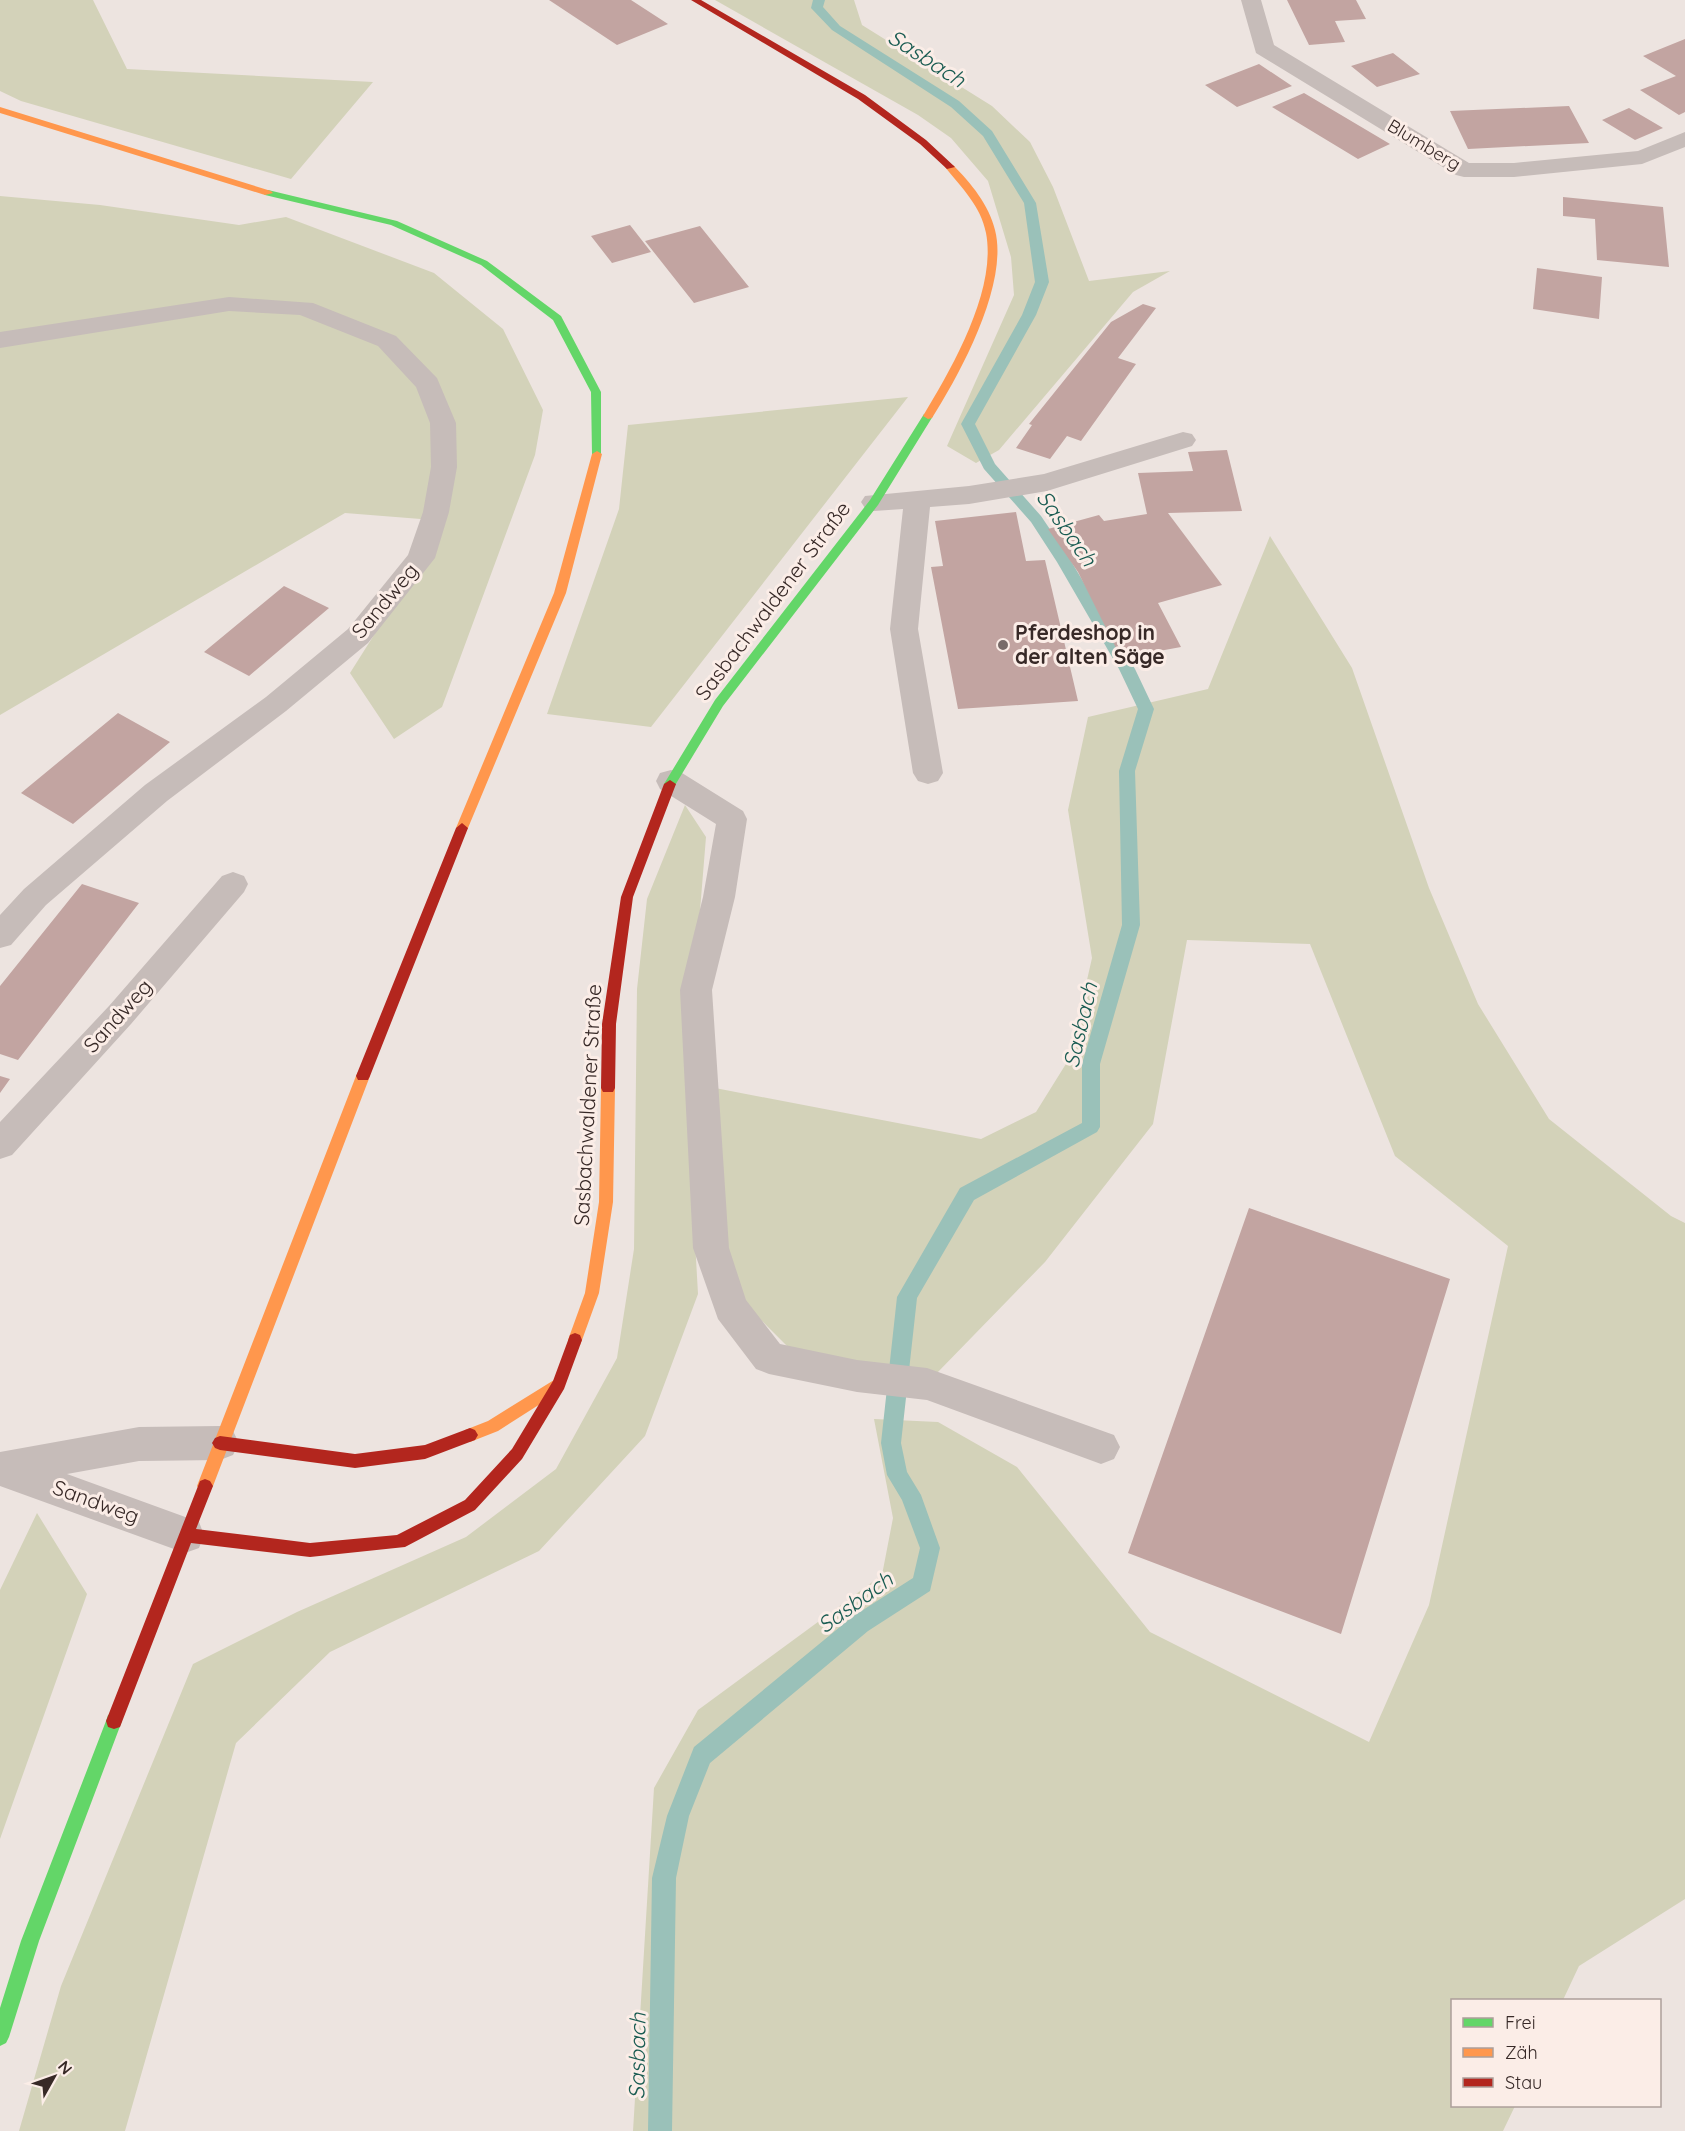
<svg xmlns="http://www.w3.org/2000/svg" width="1685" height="2131" font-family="Quicksand,sans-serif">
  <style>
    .green { fill: #d3d2b9 }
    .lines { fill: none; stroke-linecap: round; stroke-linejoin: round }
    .stream { fill: #9ac1b9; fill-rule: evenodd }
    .building { fill: #c2a4a1 }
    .lane { fill: #c6bcb9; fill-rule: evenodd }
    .street { fill: #c6bcb9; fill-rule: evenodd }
    .fast { fill: #63d668; fill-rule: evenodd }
    .slow { fill: #ff974d; fill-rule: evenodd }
    .jam { fill: #b3261e; fill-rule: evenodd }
    .poi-dot { fill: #776a68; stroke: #fbede7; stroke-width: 2 }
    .labels { text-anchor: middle; stroke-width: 6; stroke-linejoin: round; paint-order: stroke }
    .far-street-label { font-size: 18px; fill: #372927; stroke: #fbede7 }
    .street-label { font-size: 21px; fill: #372927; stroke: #fbede7 }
    .poi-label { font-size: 21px; font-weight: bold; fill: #372927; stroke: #fbede7; text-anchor: start }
    .water-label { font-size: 22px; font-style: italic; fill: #1a5c52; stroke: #fbede7 }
  </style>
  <rect width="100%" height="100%" fill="#ede4e0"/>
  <!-- green -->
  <path class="green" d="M 0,0 L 93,0 L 127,69 L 373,82 L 291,179 L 21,101 L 0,91 Z
    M 715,0 L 854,0 L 862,25 L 992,106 L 1030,142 L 1053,187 L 1089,281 L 1170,271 L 1133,292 L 999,450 L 976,463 L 947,446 L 1014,295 L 1011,257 L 988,181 L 951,138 L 918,115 Z
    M 0,196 L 100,205 L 239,225 L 286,217 L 434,273 L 503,329 L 543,410 L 535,455 L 442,707 L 394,739 L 350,673 L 446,521 L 345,513 L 0,715 Z
    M 908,397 L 651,727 L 547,714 L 619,509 L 628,425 Z
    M 1270,536 L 1352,668 L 1429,888 L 1478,1004 L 1549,1119 L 1671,1216 L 1685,1223 L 1685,1899 L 1579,1966 L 1563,2000 L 1452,2000 L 1452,2106 L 1515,2106 L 1503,2131 L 633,2131 L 654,1788 L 698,1710 L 882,1575 L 893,1518 L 874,1419 L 938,1422 L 1017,1467 L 1150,1632 L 1369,1742 L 1429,1605 L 1508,1246 L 1395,1156 L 1310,944 L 1187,940 L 1153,1124 L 1045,1262 L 937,1373 L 860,1370 L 787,1346 L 732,1291 L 715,1088 L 981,1139 L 1036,1112 L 1069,1059 L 1092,958 L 1068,810 L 1088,717 L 1208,689 Z
    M 685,805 L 706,837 L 686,1082 L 698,1294 L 645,1436 L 539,1551 L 330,1652 L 236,1743 L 125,2131 L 19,2131 L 61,1986 L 193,1664 L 297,1612 L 466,1537 L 556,1469 L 617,1358 L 634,1249 L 637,989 L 647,899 Z
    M 37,1513 L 87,1594 L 0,1839 L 0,1590 Z"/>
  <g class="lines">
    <!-- stream -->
    <path class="stream" d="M 813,0 L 825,0 L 823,7 L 840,26 L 959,101 L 992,131 L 1036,203 L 1049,282 L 1036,315 L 975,424 L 995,464 L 1041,516 L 1068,556 L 1135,669 L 1154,709 L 1135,771 L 1140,925 L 1100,1064 L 1100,1127 L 1097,1132 L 974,1200 L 917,1298 L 901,1443 L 907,1472 L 921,1495 L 940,1548 L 930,1591 L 868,1631 L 710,1763 L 689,1816 L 676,1878 L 672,2131 L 648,2131 L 652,1878 L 667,1816 L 694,1747 L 852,1617 L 913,1578 L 920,1548 L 902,1500 L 887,1475 L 881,1443 L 897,1297 L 960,1188 L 1082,1123 L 1082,1064 L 1122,925 L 1119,771 L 1138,709 L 1119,669 L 1057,562 L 1031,522 L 984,469 L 961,424 L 1022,315 L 1035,282 L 1024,203 L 983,136 L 951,107 L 832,30 L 811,8 Z"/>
  </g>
  <!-- building -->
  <path class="building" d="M 549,0 L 631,0 L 668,24 L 617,45 Z
    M 1287,0 L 1356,0 L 1366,19 L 1335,21 L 1345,42 L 1309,45 Z
    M 1685,39 L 1685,112 L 1679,115 L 1640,90 L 1676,76 L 1643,56 Z
    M 1393,53 L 1420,74 L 1377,87 L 1351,66 Z
    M 1259,64 L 1292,86 L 1237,107 L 1205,85 Z
    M 1304,93 L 1390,144 L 1358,159 L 1272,107 Z
    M 1569,106 L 1589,143 L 1468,149 L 1450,111 Z
    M 1629,108 L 1663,128 L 1635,140 L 1602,120 Z
    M 1563,197 L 1663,207 L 1669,267 L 1597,260 L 1595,219 L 1563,216 Z
    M 630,225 L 651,252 L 612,263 L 591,236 Z
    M 700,226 L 749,287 L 694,303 L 645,241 Z
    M 1537,268 L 1602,277 L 1599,319 L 1533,309 Z
    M 1143,304 L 1156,308 L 1118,358 L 1136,364 L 1081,441 L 1067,436 L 1050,459 L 1016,448 L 1032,425 L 1029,424 L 1111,322 Z
    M 1227,450 L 1242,511 L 1168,513 L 1222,585 L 1158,603 L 1181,647 L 1121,658 L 1078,572 L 1048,529 L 1099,515 L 1104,521 L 1147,514 L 1138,473 L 1193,471 L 1188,452 Z
    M 1016,512 L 1026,561 L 1045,560 L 1078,701 L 958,709 L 931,567 L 943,566 L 935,521 Z
    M 284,586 L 329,608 L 249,676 L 204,652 Z
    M 118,713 L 170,742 L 73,824 L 21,793 Z
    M 82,884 L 139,903 L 18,1060 L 0,1054 L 0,986 Z
    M 0,1076 L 10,1079 L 0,1093 Z
    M 1249,1208 L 1450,1279 L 1341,1634 L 1128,1553 Z"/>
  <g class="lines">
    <!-- lane -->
    <path class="lane" d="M 1183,432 L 1192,434 L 1196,440 L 1192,446 L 1047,491 L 969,504 L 930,507 L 918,629 L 943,773 L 938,781 L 928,784 L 918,781 L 913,773 L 890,629 L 903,509 L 874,511 L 865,508 L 861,502 L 865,496 L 969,486 L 1044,474 Z
      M 671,770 L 682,773 L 743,811 L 747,819 L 735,897 L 712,990 L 729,1248 L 746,1300 L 780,1344 L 857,1360 L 927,1368 L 1114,1435 L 1120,1447 L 1114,1459 L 1101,1464 L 927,1400 L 857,1392 L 769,1374 L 756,1369 L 718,1319 L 693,1248 L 680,990 L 703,897 L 716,824 L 660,789 L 656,781 L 660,773 Z"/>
    <!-- street -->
    <path class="street" d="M 1241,0 L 1261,0 L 1274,45 L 1469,163 L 1514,163 L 1638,151 L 1685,132 L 1685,147 L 1642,164 L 1514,177 L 1464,177 L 1456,175 L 1256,53 Z
      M 229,297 L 313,303 L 396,336 L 437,378 L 456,423 L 457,467 L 449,512 L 435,558 L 368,643 L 286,711 L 167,801 L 46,905 L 11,945 L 0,948 L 0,915 L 24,889 L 145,785 L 266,697 L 348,629 L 408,555 L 423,512 L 431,467 L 430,423 L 416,387 L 378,346 L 300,315 L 229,311 L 0,348 L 0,332 Z
      M 233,872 L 244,876 L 248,884 L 244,892 L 131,1024 L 12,1155 L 0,1159 L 0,1122 L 109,1006 L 222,876 Z
      M 220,1426 L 233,1431 L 239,1443 L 233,1455 L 220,1460 L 139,1461 L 67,1474 L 199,1522 L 204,1535 L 199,1548 L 185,1553 L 0,1486 L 0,1452 L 139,1427 Z"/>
    <!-- fast -->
    <path class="fast" d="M 268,190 L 397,221 L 487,261 L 561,316 L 601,392 L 601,456 L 597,457 L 592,454 L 591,392 L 553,320 L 481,265 L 391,225 L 265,195 L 263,193 Z
      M 928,413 L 933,416 L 878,505 L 723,706 L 674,787 L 666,787 L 664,784 L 715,700 L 870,500 L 924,414 Z
      M 114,1713 L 120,1715 L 122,1721 L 39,1941 L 9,2037 L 6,2043 L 0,2046 L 0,2008 L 21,1941 L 106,1721 L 108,1715 Z"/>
    <!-- slow -->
    <path class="slow" d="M 0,107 L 271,191 L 273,193 L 265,195 L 0,113 Z
      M 947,165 L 953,165 C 971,183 989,205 995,230 C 1009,284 960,374 932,418 L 928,419 L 923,416 C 952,368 997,290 986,233 C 981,206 961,187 945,167 Z
      M 597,451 L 602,454 L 566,593 L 468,828 L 466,831 L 458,831 L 456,828 L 554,593 L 592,454 Z
      M 363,1070 L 368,1072 L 370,1076 L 213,1486 L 210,1491 L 205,1493 L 200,1491 L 197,1486 L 356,1076 L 358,1072 Z
      M 608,1082 L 613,1084 L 615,1088 L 613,1202 L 599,1293 L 582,1340 L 580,1345 L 575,1347 L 570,1345 L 568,1340 L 585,1293 L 599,1202 L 601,1088 L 603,1084 Z
      M 554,1380 L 559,1382 L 561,1387 L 559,1392 L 498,1431 L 470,1442 L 465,1440 L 462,1435 L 465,1430 L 488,1421 Z"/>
    <!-- jam -->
    <path class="jam" d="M 691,0 L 701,0 L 865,95 L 926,140 L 955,167 L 947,169 L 920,144 L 858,99 Z
      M 670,780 L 676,784 L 633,897 L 616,1024 L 615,1088 L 613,1092 L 603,1092 L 601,1088 L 602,1024 L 621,897 L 664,784 Z
      M 462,823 L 468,828 L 370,1076 L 368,1080 L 358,1080 L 356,1076 L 456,828 Z
      M 575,1333 L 580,1335 L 582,1340 L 564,1389 L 522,1459 L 475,1510 L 405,1547 L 310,1557 L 191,1543 L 120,1727 L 114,1729 L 108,1727 L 106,1721 L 200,1481 L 205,1479 L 210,1481 L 213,1486 L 196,1529 L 310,1543 L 397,1535 L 465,1500 L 512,1449 L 553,1381 L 570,1335 Z
      M 470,1428 L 475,1430 L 478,1435 L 475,1440 L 425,1459 L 355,1468 L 220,1450 L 215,1448 L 212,1443 L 215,1438 L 220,1436 L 355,1454 L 425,1445 Z"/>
  </g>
  <!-- markers -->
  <circle class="poi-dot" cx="1003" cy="645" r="6"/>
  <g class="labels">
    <!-- far-street labels -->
    <g class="far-street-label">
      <text transform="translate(1424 145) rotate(31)" y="6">Blumberg</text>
    </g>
    <!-- street labels -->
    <g class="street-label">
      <text transform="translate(385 601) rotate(-50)" y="7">Sandweg</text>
      <text transform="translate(773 601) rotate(-53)" y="7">Sasbachwaldener Straße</text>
      <text transform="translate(118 1016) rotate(-48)" y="7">Sandweg</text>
      <text transform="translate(588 1105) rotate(-87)" y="7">Sasbachwaldener Straße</text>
      <text transform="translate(96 1502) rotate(20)" y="7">Sandweg</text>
    </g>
    <!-- poi labels -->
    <g class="poi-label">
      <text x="1015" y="640">Pferdeshop in<tspan x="1015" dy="24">der alten Säge</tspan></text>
    </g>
    <!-- water labels -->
    <g class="water-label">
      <text transform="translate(927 58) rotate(33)" y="8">Sasbach</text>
      <text transform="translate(1067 528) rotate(55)" y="8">Sasbach</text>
      <text transform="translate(1080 1025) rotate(-77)" y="8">Sasbach</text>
      <text transform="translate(855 1602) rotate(-36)" y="8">Sasbach</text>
      <text transform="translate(637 2056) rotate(-89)" y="8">Sasbach</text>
    </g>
  </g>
  <!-- legend -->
  <rect x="1451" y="1999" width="210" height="108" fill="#fbede7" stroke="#ad9f9a" stroke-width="1.5"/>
  <rect x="1463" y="2018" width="30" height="9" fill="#63d668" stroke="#ad9f9a" stroke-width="1.5"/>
  <text x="1505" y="2029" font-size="18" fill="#372927">Frei</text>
  <rect x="1463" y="2048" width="30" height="9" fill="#ff974d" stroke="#ad9f9a" stroke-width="1.5"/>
  <text x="1505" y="2059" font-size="18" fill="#372927">Zäh</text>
  <rect x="1463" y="2078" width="30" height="9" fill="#b3261e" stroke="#ad9f9a" stroke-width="1.5"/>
  <text x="1505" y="2089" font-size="18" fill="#372927">Stau</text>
  <!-- north arrow -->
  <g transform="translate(54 2077) rotate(50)" stroke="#fbede7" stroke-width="4.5" paint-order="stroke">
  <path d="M0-4.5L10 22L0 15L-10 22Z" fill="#372927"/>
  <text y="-9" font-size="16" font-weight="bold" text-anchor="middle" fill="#372927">N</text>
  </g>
</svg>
